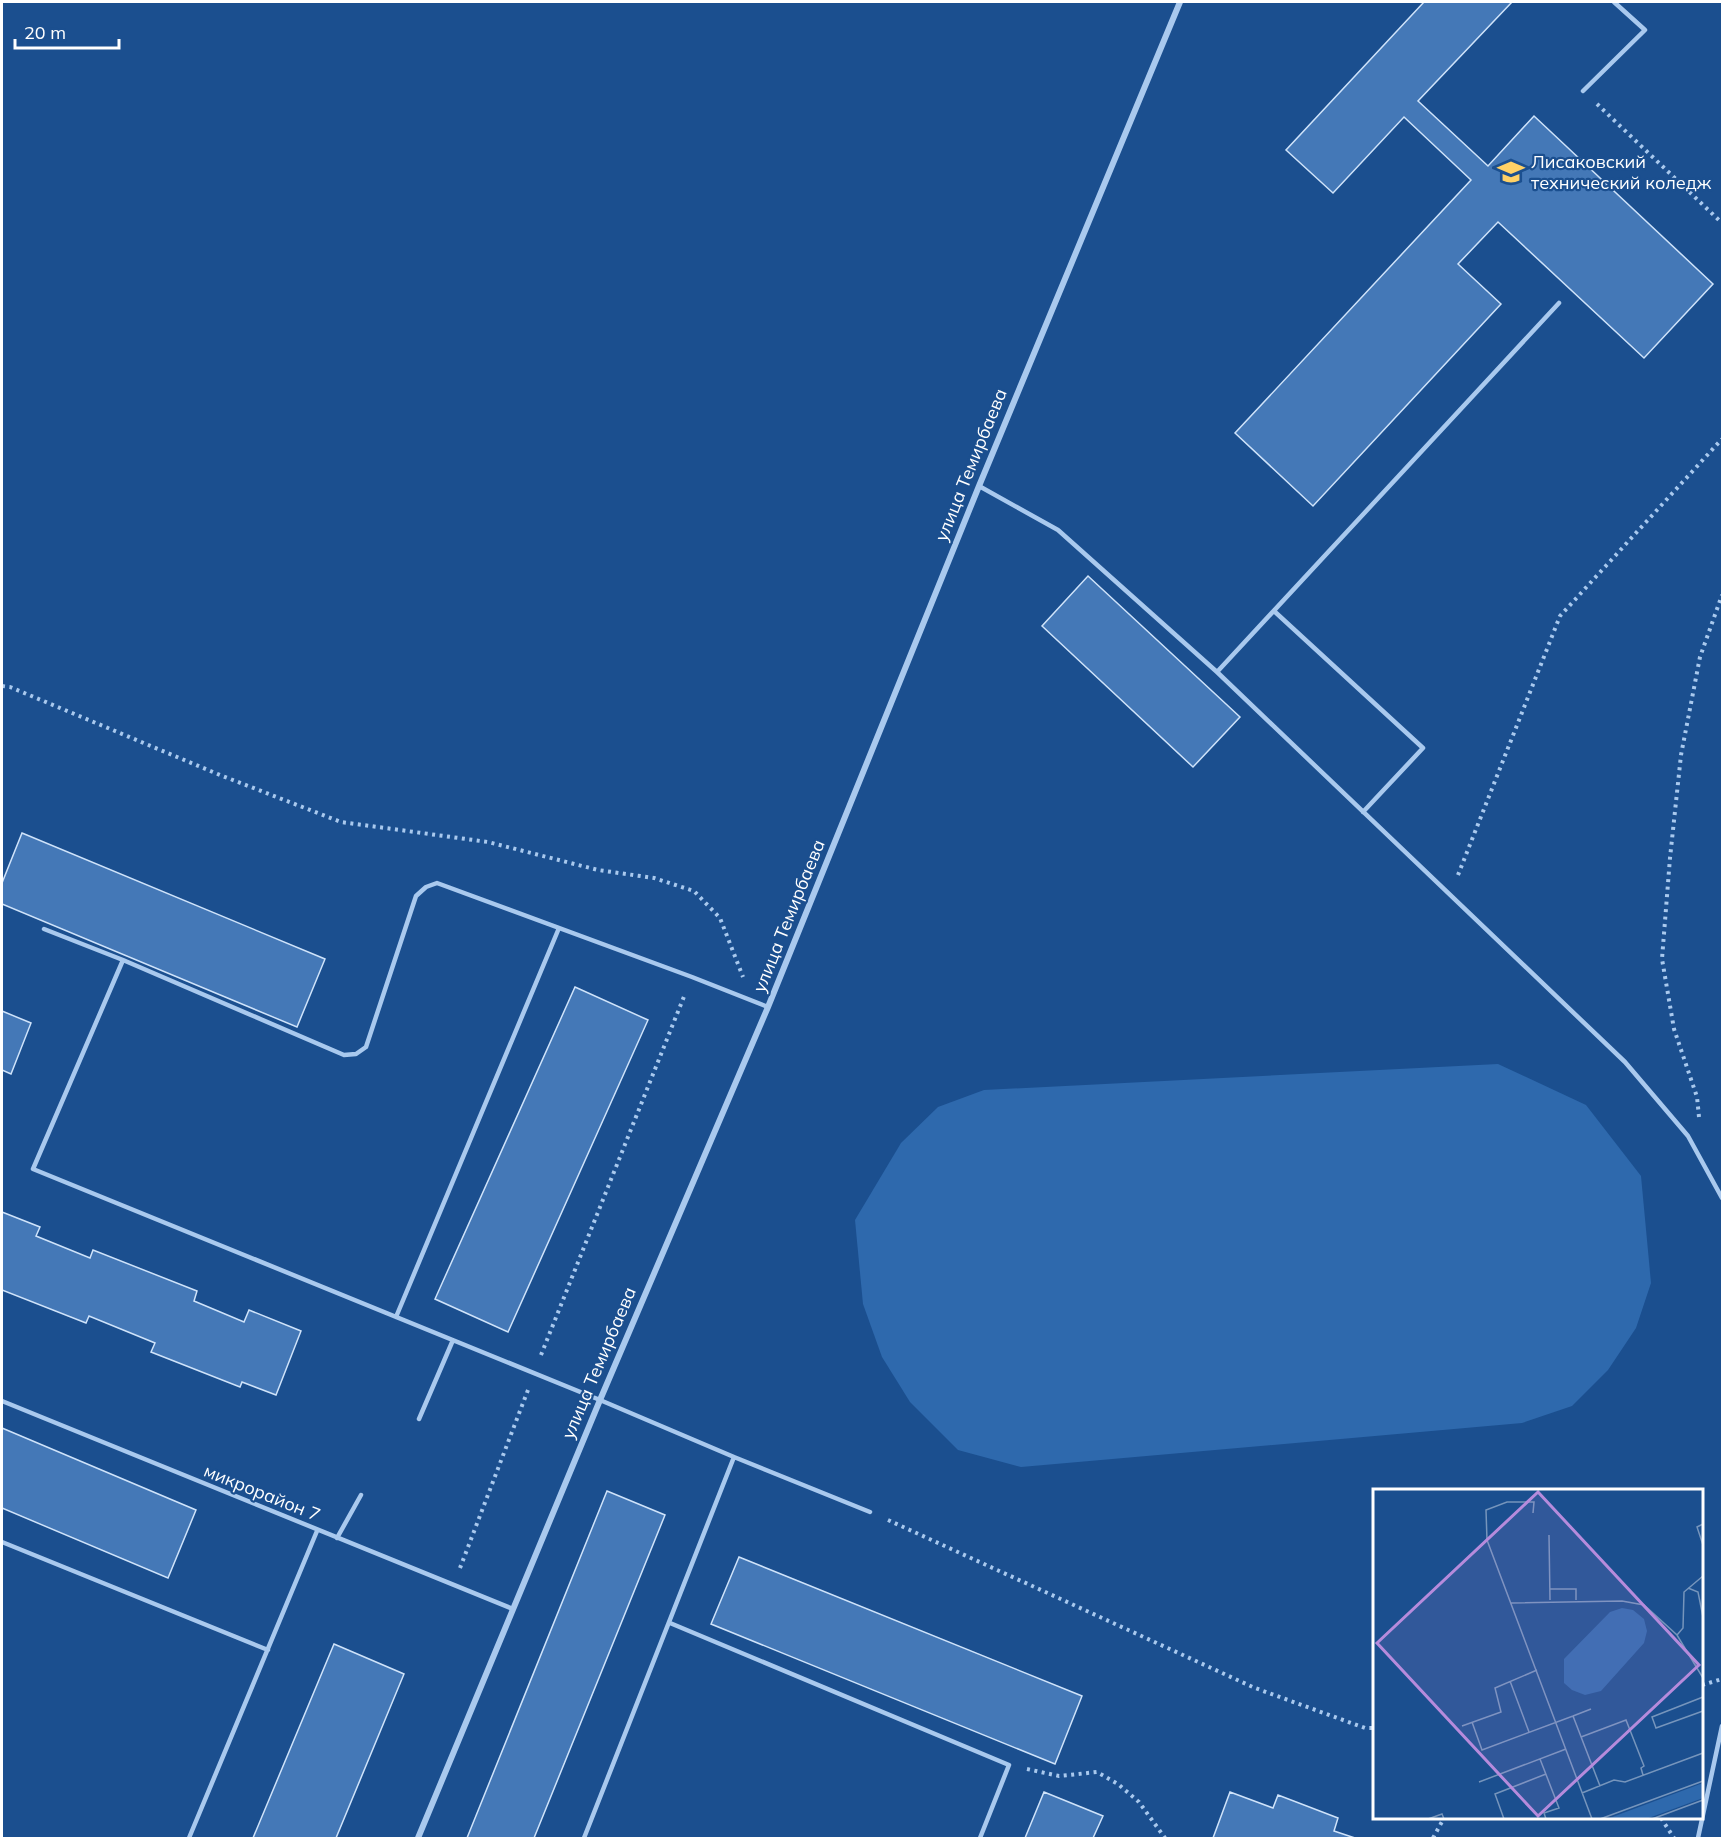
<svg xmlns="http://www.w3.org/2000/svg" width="1724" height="1840" font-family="Mulish,sans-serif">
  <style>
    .green { fill: #2e69ad }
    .building { fill: #4478b7; stroke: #cfe3fa; stroke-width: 1.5 }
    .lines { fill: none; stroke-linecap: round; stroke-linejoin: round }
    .path { stroke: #a9c9ee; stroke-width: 4; stroke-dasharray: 3 4.5; stroke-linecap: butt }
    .service { stroke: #a9c9ee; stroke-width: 4.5 }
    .minor { stroke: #a9c9ee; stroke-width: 6 }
    .labels { text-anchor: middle; stroke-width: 4.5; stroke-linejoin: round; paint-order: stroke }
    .poi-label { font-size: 18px; fill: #fff; stroke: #1b4f8f; text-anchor: start }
    .street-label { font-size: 18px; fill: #fff; stroke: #1b4f8f }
    .inset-road { fill: none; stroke: #7695bc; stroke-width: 1.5 }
    .view { fill: #b68bdc; fill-opacity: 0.15; stroke: #b68bdc; stroke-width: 3 }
    .inset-edge { fill: none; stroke: #fff; stroke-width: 3 }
  </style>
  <rect width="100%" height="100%" fill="#1b4f8f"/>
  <!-- green -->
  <path class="green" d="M 1498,1064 L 1586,1105 L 1641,1176 L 1651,1283 L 1636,1328 L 1608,1370 L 1572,1406 L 1522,1423 L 1021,1467 L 958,1450 L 910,1402 L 882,1357 L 863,1304 L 855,1220 L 901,1143 L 938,1107 L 984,1090 Z"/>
  <!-- building -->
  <path class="building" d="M 1424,2 L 1512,2 L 1418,101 L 1488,166 L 1534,116 L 1713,284 L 1644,358 L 1498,222 L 1458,264 L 1501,304 L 1313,506 L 1235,433 L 1471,180 L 1404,117 L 1333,193 L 1286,150 Z
    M 1088,576 L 1240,717 L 1193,767 L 1042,626 Z
    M 22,833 L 325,959 L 297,1027 L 2,904 L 2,883 Z
    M 575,987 L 648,1020 L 508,1332 L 435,1299 Z
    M 2,1011 L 31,1023 L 11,1074 L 2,1070 Z
    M 2,1212 L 40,1227 L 36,1236 L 90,1258 L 93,1250 L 197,1291 L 194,1301 L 244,1322 L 249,1310 L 301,1331 L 276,1395 L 242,1382 L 240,1387 L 151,1352 L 155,1343 L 89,1316 L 86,1323 L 2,1290 Z
    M 2,1428 L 196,1510 L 168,1578 L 2,1508 Z
    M 607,1491 L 665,1515 L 534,1838 L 467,1838 Z
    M 739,1557 L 1082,1696 L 1055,1764 L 711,1624 Z
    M 334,1644 L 404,1674 L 336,1838 L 253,1838 Z
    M 1044,1792 L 1103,1816 L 1093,1838 L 1025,1838 Z
    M 1230,1792 L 1273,1808 L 1278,1795 L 1338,1818 L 1334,1831 L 1355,1838 L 1213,1838 Z"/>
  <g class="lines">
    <!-- path -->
    <path class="path" d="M 1597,104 L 1722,223
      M 2,686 L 10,687 L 220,775 L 341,822 L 488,842 L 598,870 L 654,878 L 694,891 L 720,918 L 743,977
      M 1458,875 L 1560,616 L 1722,439
      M 1699,1117 L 1697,1097 L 1674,1029 L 1662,959 L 1670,858 L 1681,755 L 1700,657 L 1722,595
      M 541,1355 L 685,994
      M 888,1520 L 1255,1688 L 1365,1728 L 1374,1728
      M 460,1568 L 528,1390
      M 1702,1685 L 1722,1679
      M 1027,1769 L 1059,1776 L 1097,1772 L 1118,1784 L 1139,1802 L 1165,1838
      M 1661,1818 L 1674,1838
      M 1433,1838 L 1444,1818"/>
    <!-- service -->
    <path class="service" d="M 1583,91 L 1645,30 L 1614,2
      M 979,486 L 1058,530 L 1217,672 L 1625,1062 L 1688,1136 L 1722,1198
      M 1274,611 L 1423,748 L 1363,812
      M 1217,672 L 1559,303
      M 44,929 L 123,960 L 344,1055 L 356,1054 L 366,1047 L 416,896 L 426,887 L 437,883 L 692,977 L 768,1007
      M 123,960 L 33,1169 L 600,1400 L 734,1457 L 584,1838
      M 396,1317 L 559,928
      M 2,1401 L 513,1609
      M 419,1419 L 453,1340
      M 734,1457 L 870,1512
      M 337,1538 L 361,1495
      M 2,1542 L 268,1650
      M 670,1623 L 1009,1765 L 980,1838
      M 189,1838 L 317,1531
      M 1698,1838 L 1722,1726"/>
    <!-- minor -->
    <path class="minor" d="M 418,1838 L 600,1400 L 768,1007 L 979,486 L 1180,2"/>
  </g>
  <!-- icons -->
  <defs>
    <symbol id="university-bare" viewBox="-9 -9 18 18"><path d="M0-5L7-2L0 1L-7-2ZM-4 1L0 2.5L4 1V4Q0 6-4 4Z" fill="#ffd166" stroke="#1b4f8f" stroke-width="2.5" paint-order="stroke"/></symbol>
  </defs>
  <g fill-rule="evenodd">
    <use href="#university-bare" x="1492" y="153" width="38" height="38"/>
  </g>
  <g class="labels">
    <!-- poi labels -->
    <g class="poi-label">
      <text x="1531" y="168">Лисаковский<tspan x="1531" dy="21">технический коледж</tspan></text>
    </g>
    <!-- street labels -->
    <g class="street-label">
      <text transform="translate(971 465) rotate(-68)" y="6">улица Темирбаева</text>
      <text transform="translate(789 916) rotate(-68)" y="6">улица Темирбаева</text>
      <text transform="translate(599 1363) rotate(-67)" y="6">улица Темирбаева</text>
      <text transform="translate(262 1493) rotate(22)" y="6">микрорайон 7</text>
    </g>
  </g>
  <!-- overview -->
  <g transform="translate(1373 1489)">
    <rect width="330" height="330" fill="#1b4f8f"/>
    <path d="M 249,119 L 260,121 L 271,130 L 274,142 L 271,154 L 228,202 L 212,206 L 199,201 L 191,194 L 191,170 L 237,123 ZM 330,294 L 330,309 L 273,330 L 234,330 Z" fill="#2e69ad"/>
    <path class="inset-road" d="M 160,24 L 161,13 L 134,13 L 113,21 L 114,51 L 219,330M 330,35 L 324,38 L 330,56M 176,46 L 177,111M 315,99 L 325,103 L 330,128M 177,100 L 203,100 L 203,111M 138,114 L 249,112 L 271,116 L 304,146 L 330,189M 304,146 L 310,139 L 311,103 L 330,87M 137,192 L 156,243M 330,208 L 279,228 L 283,239 L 330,222M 200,227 L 218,220M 99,233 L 109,261 L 200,227 L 227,297M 89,237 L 128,223 L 122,199 L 164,181M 208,248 L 253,231 L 271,277 L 268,279 L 270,286M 167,270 L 186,319 L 171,324 L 173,330M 106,293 L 193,260M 209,304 L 241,291 L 252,293 L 330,264M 55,330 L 69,325 L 71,330M 131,330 L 122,305 L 173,285M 227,330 L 330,292M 279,330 L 330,311"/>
    <path class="view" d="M 165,3 L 326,176 L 165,327 L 4,154 Z"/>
    <rect width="330" height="330" class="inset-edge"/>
  </g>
  <!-- border -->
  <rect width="1724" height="1840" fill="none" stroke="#ffffff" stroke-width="6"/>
  <!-- scale -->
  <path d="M15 39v9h104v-9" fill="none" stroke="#ffffff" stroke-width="3"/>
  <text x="24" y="39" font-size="18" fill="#ffffff" stroke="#1b4f8f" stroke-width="4.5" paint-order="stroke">20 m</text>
</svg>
